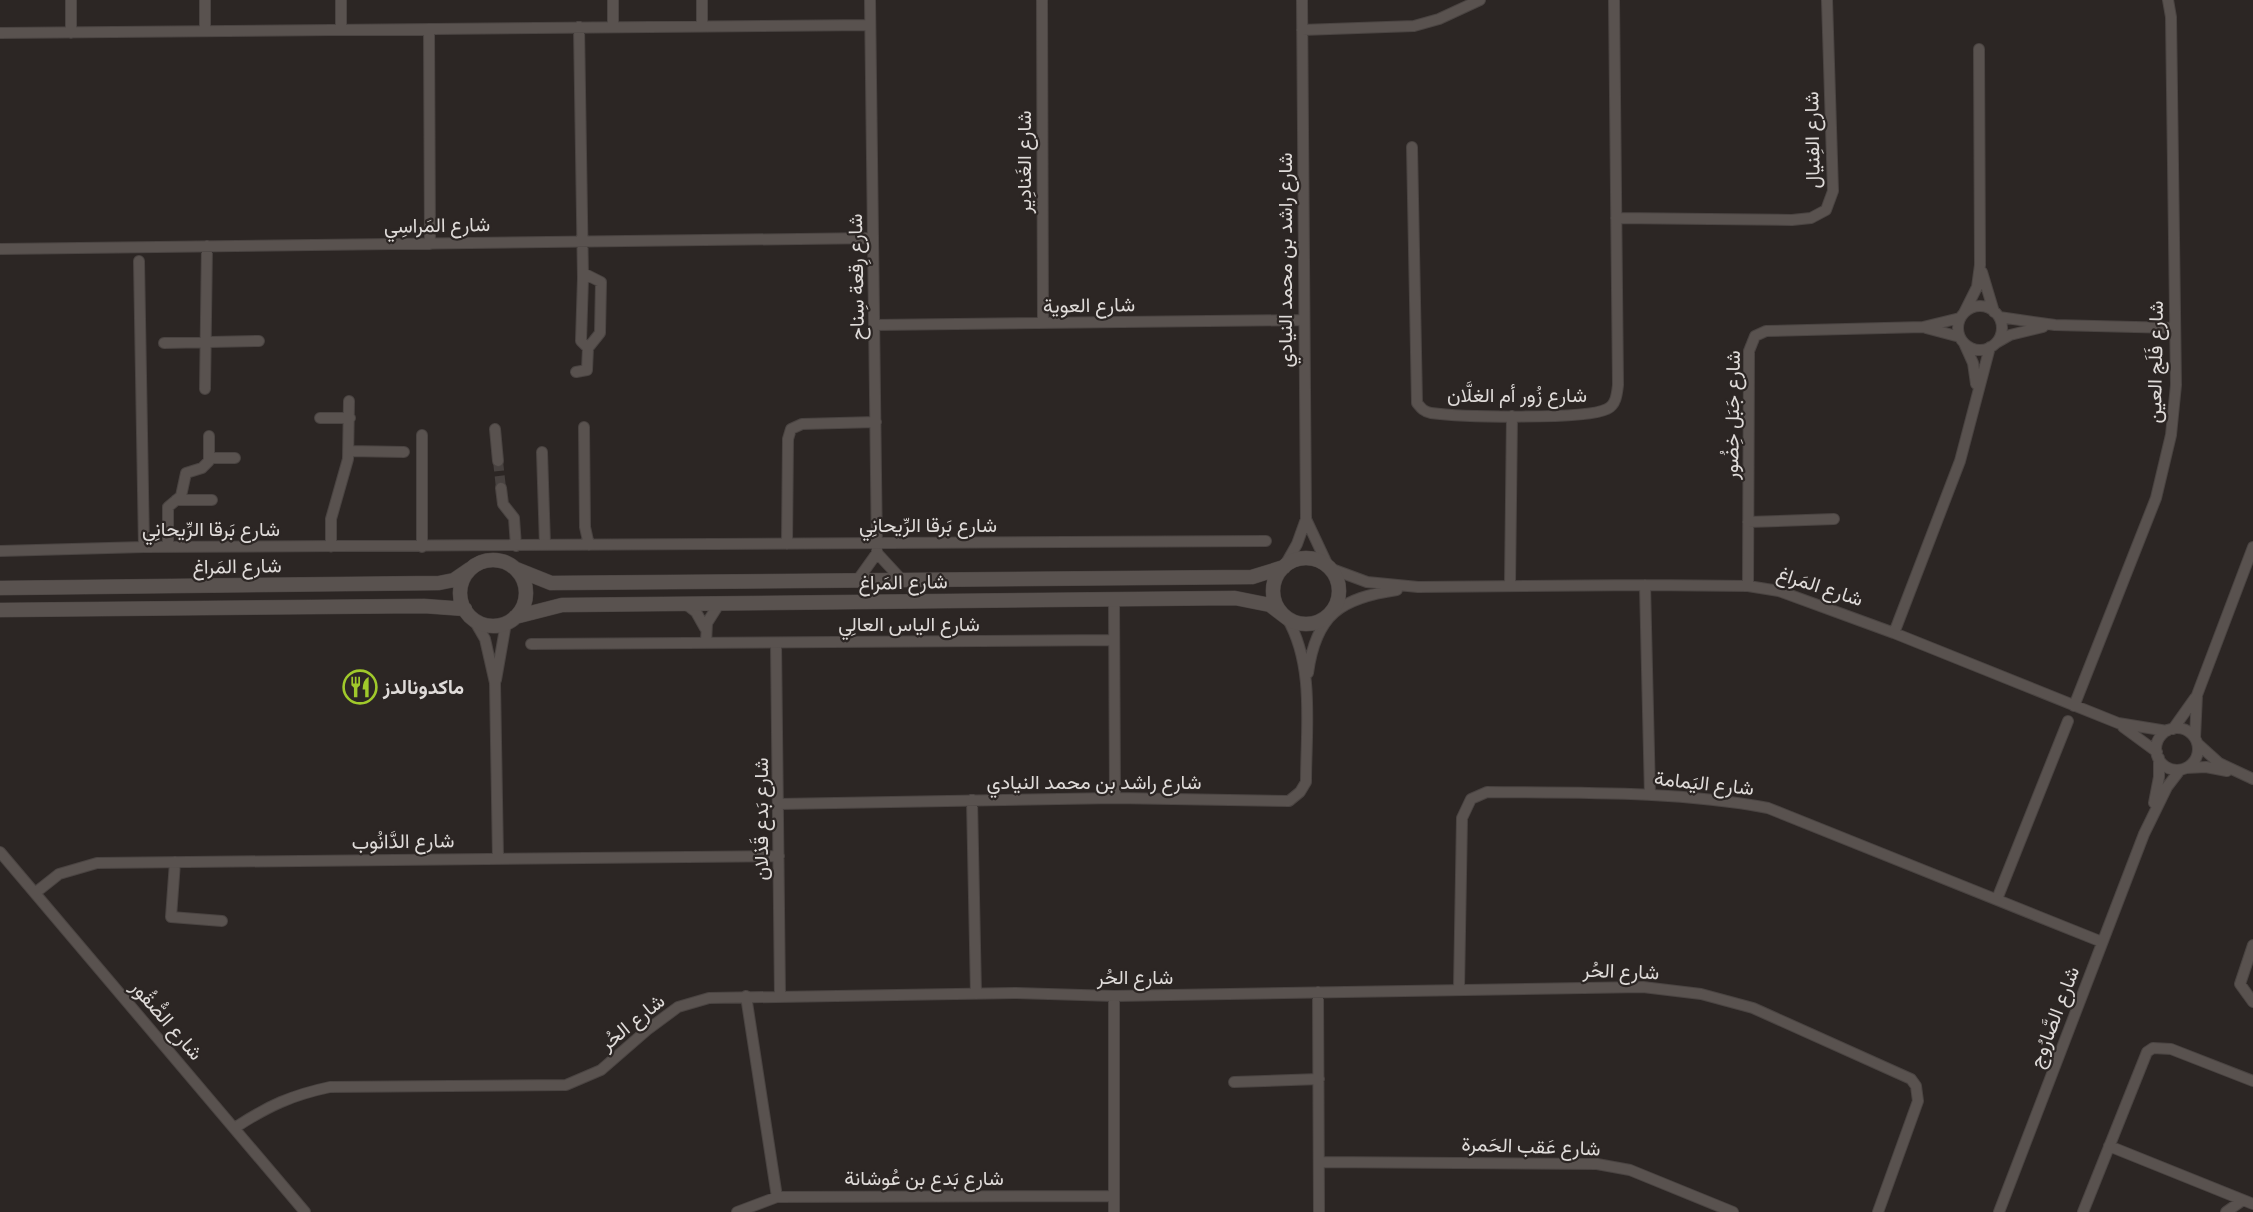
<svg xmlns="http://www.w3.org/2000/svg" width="2253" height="1212" font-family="Ubuntu,Vazirmatn,sans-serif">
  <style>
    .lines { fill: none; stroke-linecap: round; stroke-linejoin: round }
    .minor-tunnel { stroke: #47413f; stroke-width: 10; stroke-dasharray: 10 5; stroke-linecap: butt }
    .minor-casing { stroke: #4a4442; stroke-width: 12 }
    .tertiary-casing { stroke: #4a4442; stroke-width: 15 }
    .minor { stroke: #59524f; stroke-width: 10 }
    .tertiary { stroke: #59524f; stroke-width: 14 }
    .labels { text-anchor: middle; stroke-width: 4.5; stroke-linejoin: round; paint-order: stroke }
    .street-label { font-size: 20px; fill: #dfdbd9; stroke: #2c2624 }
    .poi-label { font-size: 20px; font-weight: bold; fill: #dfdbd9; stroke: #2c2624; text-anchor: start }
  </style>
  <rect width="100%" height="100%" fill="#2c2624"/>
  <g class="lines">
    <!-- minor-tunnel -->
    <path class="minor-tunnel" d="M 498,461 L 501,488"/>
    <defs>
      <path id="minor" d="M 71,0 L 71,33
        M 205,0 L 205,31
        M 702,0 L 702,27
        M 1042,0 L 1043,323
        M 1302,0 L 1306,519 L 1329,568 L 1367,582 L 1418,587 L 1645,585 L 1748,586 L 1779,591 L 1894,633 L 2118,723 L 2167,731
        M 613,27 L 613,0
        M 341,29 L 341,0
        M 429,29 L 430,244
        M 1302,30 L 1414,26 L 1439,19 L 1480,0
        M 0,33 L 870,25
        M 1412,147 L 1417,403 C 1421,408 1424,412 1431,413 C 1459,417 1586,420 1607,409 C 1616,405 1617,394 1618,385 L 1614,0
        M 1616,218 L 1792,220 L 1811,218 L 1826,210 L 1833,191 L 1827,0
        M 0,249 L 873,238
        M 139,261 L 144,547
        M 1982,272 L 1994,312
        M 583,273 L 601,282 L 600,333 L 588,348
        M1958 328a22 22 0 1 1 44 0a22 22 0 1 1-44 0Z
        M 1964,313 L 1977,287 L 1980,265 L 1979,49
        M 1999,317 L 2055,325 L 2175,328
        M 874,325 L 1304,320
        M 1926,328 L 1960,337
        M 164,343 L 259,341
        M 1964,343 L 1973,363 L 1976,384
        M 1996,343 L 2010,335 L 2043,327
        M 576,372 L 587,370 L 588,348 L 581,341 L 583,278 L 579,27
        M 205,389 L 207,246
        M 320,418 L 350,418
        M 584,427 L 585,527 L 589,545
        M 495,429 L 498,461
        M 422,435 L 422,547
        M 349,451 L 404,452
        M 542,452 L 545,545
        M 210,458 L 235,458
        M 501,488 L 503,504 L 514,518 L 516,546
        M 176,500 L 212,500
        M 1748,522 L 1834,519
        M 787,544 L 788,439 L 791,429 L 802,424 L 876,422
        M 168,547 L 168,507 L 181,496 L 186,473 L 202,468 L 209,461 L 209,436
        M 331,547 L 331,519 L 348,459 L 349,401
        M 0,551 L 144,547 L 1266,541
        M 877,553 L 901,579
        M 1284,567 L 1297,544 L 1306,519
        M 857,581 L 877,553 L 870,0
        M 1510,585 L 1512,416
        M 1645,585 L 1650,795
        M 1748,586 L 1749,351 L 1755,336 L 1766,331 L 1923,327 L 1960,318
        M 1114,599 L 1115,798
        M 687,605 L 696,612 L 705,628
        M 474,620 L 485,639 L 495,683 L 498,858
        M 1894,633 L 1960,461 L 1990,347
        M 706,643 L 707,623 L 719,604
        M 776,643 L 780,996
        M 531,644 L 1113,640
        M 1308,673 C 1316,614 1341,598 1397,590
        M 496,680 L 506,623
        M 2074,706 L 2156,498 L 2171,435 L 2176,385 L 2171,17 L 2168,0
        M 2123,727 L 2157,752
        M2156 749a21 21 0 1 1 42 0a21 21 0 1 1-42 0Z
        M 2173,729 L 2195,698
        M 2195,738 L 2197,695 L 2253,547
        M 2198,744 L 2219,763 L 2253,779
        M 2186,768 L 2206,767 L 2227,771
        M 972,800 L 976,994
        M 2154,803 L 2159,777 L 2159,758
        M 779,804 L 1115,798 L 1289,801 L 1300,792 L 1306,782 C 1306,728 1315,666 1287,618
        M 0,852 L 305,1212
        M 175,862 L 171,917 L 222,921
        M 35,893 L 59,874 L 97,863 L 779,856
        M 1997,899 L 2068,721
        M 2253,945 L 2240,984 L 2253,1002
        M 1459,988 L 1462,818 L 1471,799 L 1487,792 C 1581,793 1676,791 1768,808 L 2102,942
        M 1318,992 L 1319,1212
        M 746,996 L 777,1197
        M 1114,996 L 1114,1212
        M 1234,1082 L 1319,1079
        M 236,1127 C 268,1106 292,1095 330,1087 L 566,1085 L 601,1070 L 647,1030 L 678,1007 L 709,998 L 1015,993 L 1114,996 L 1643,987 L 1701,994 L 1753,1008 L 1911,1079 L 1916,1086 L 1918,1101 L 1878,1212
        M 2109,1146 L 2253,1204
        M 1319,1162 L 1597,1164 L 1630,1170 L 1733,1212
        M 737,1212 L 777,1197 L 1114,1196
        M 1999,1212 L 2144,834 L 2167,787 L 2180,770
        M 2083,1212 L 2147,1052 L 2153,1048 L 2171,1049 L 2253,1081
        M 2226,1212 L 2243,1200"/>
      <path id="tertiary" d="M1273 591a33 33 0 1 1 66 0a33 33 0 1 1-66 0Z
        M460 593a33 33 0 1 1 66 0a33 33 0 1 1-66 0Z
        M 516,569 L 551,583 L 1252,577 L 1284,567
        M 0,588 L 439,583 L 454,580 L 470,569
        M 0,610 L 424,606 L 465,609
        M 515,617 L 562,605 L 1235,598 L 1270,605 L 1287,618"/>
    </defs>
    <!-- minor casing -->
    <use href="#minor" class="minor-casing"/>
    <!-- tertiary casing -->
    <use href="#tertiary" class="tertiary-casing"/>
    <!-- minor -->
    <use href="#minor" class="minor"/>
    <!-- tertiary -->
    <use href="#tertiary" class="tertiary"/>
  </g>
  <!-- icons -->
  <defs>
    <symbol id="restaurant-ring" viewBox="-11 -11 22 22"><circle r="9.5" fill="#2c2624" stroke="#a0c92b" stroke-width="1.5"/><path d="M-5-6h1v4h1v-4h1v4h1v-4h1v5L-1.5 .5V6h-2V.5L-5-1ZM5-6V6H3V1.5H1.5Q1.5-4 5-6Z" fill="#a0c92b"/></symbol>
  </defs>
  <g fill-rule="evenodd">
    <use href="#restaurant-ring" x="341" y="668" width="38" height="38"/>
  </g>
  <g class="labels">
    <!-- street labels -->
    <g class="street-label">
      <text transform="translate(1812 140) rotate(-91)" y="7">شارع الفِنيال</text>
      <text transform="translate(1024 162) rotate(-90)" y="7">شارع الغَنادِير</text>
      <text transform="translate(437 225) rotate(-1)" y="7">شارع المَراسِي</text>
      <text transform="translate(1285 260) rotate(-90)" y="7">شارع راشد بن محمد النيادي</text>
      <text transform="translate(856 277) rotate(-91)" y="7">شارع رِقعة سِناح</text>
      <text transform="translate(1089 305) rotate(-1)" y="7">شارع العوية</text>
      <text transform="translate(2155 362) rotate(-89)" y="7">شارع فَلَج العين</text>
      <text x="1517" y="402">شارع زُور أم الغلَّان</text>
      <text transform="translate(1732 415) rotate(-89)" y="7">شارع جَبَل خِضُور</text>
      <text x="928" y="532">شارع بَرقا الرِّيحانِي</text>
      <text x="211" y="536">شارع بَرقا الرِّيحانِي</text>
      <text transform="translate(237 566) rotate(-1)" y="7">شارع المَراغ</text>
      <text transform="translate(903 582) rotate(-1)" y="7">شارع المَراغ</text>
      <text transform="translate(1820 586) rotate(18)" y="7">شارع المَراغ</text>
      <text x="909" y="631">شارع الياس العالِي</text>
      <text x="1094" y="789">شارع راشد بن محمد النيادي</text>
      <text transform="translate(1704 783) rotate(6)" y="7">شارع اليَمامة</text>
      <text transform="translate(761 819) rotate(-90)" y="7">شارع بَدع قَذلان</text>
      <text transform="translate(403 841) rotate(-1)" y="7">شارع الدَّانُوب</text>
      <text transform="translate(1621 971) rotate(2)" y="7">شارع الحُر</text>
      <text x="1135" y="984">شارع الحُر</text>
      <text transform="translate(2054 1017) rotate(-69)" y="7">شارع الصَّارُوج</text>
      <text transform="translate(167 1020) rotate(49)" y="7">شارع الصُّقُور</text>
      <text transform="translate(632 1022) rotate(-39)" y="7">شارع الحُر</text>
      <text transform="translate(1531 1146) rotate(2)" y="7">شارع عَقب الحَمرة</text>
      <text x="924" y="1185">شارع بَدع بن عُوشانة</text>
    </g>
    <!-- poi labels -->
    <g class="poi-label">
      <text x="383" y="694">ماكدونالدز</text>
    </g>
  </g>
</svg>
